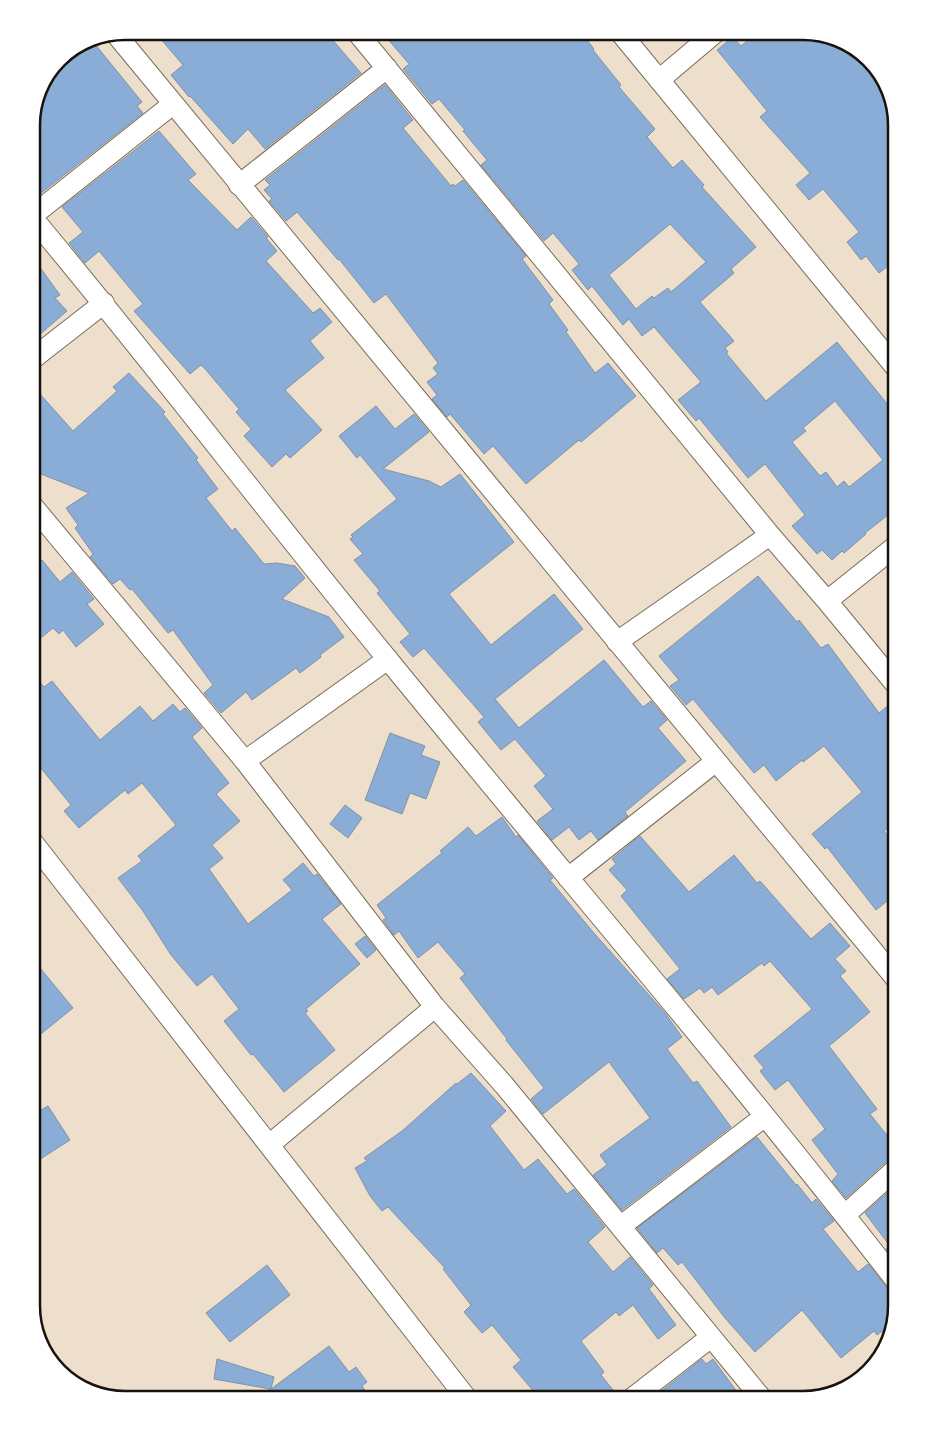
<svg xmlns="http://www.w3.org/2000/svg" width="928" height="1431" font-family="'IBM Plex Sans',sans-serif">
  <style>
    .building { fill: #89add6; stroke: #8392a2; fill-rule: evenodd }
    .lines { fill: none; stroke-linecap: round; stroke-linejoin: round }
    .street-casing { stroke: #786c5b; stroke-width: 22 }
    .street { stroke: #fff; stroke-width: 20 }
    .rim { fill: none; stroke: #18130c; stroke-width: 2.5 }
  </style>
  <rect width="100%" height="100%" fill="#eddfcc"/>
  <!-- building -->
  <path class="building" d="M 154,31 L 325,31 L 361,73 L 265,149 L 248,129 L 233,144 L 190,96 L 189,97 L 171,75 L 183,65 Z
    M 381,31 L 580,31 L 594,49 L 593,50 L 621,85 L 619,87 L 655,129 L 647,137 L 673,168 L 682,160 L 704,185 L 702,187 L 756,247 L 731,269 L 734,273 L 700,302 L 734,341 L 725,348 L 728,352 L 726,353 L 766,401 L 837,342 L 897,416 L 897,508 L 865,533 L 866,534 L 844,553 L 842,551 L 832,560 L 822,550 L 817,554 L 792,526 L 805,515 L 765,464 L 748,478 L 699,418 L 696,421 L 678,400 L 701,382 L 654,327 L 642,336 L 629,319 L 623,325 L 592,286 L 588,290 L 572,270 L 579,264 L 553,233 L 544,241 L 481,165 L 487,160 L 463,131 L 465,130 L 439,99 L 432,104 L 403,69 L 409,64 ZM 670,224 L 706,262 L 671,292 L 668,288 L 654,298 L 652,296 L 636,309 L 609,275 ZM 835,401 L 883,460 L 849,487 L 844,481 L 837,487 L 826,472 L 820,476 L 792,442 L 806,431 L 803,428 Z
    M 759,31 L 810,31 L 855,47 L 887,83 L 897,125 L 897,259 L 879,273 L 866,256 L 861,260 L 847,242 L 859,232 L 823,189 L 809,200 L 796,185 L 810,173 L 760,117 L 767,111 L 717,50 L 733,37 L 741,46 Z
    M 90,38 L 142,102 L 137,106 L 143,113 L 31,201 L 31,119 L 59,58 Z
    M 385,85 L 413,120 L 403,128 L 451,186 L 453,184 L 455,186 L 463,180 L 526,256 L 522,259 L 553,300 L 549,304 L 568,330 L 566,332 L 595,373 L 608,363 L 636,396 L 581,442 L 579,440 L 526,484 L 493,446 L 484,454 L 450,414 L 447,417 L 432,399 L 437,395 L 427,382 L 438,374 L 433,368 L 438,363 L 386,294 L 374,303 L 339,259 L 338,260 L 297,212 L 286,221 L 269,201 L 272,199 L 264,190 L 270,185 L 265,180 Z
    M 159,131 L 196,174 L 188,180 L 237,230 L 251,217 L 268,237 L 266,238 L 277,251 L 266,261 L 313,313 L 320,308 L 332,322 L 310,341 L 324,358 L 285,390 L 322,430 L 290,458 L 286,454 L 272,467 L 244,436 L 251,429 L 236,412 L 239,409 L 206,370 L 201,365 L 190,374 L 134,311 L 143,304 L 99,251 L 85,263 L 69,243 L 83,232 L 62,207 Z
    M 31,255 L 60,295 L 55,298 L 67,311 L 31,342 Z
    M 129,373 L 165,412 L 163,414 L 198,458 L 196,460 L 218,489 L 206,498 L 232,531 L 235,528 L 264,564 L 277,563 L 295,566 L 305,578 L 282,599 L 329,617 L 344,637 L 320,655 L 321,657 L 300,673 L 296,668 L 252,700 L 246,692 L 221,713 L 204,693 L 213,685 L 173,630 L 168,633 L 132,589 L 130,590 L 120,579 L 113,584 L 90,557 L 93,554 L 75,528 L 78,525 L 66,508 L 89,493 L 36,472 L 31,466 L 31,384 L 73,431 L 117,391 L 113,387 Z
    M 376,406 L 395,429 L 414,414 L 429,432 L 383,469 L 429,481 L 441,487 L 460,474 L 514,542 L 449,594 L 491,645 L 554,594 L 583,629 L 495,699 L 519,728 L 604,660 L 643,707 L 651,701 L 667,720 L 658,728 L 686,761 L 625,812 L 628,816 L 598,840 L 591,831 L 579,840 L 569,827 L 552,840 L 537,821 L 553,809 L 534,786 L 546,776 L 515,739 L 501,750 L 478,722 L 484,717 L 424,648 L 413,657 L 400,642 L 410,634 L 377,593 L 380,591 L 354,560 L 363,554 L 350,539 L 353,537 L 351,535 L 397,499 L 360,455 L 357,458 L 339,436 Z
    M 42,560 L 60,582 L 72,572 L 94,599 L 87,604 L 104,624 L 76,647 L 63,630 L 59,634 L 53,628 L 31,646 L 31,569 Z
    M 758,576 L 797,622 L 799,620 L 821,648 L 828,644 L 879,713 L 889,705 L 897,715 L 897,794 L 889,800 L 897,810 L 897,821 L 884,831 L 897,847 L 897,893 L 876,910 L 827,847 L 825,849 L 812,834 L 862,792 L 824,746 L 803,762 L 802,760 L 776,781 L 764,765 L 754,773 L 693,699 L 686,705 L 670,686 L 679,680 L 659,656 Z
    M 31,672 L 44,687 L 52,681 L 100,740 L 140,706 L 153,721 L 173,704 L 180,712 L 185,708 L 202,728 L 192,737 L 229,783 L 216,794 L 240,821 L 212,845 L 223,858 L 209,869 L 248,924 L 292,890 L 283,880 L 303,863 L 314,876 L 317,874 L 341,904 L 322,919 L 360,964 L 306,1009 L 308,1011 L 305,1013 L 335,1050 L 284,1092 L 253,1054 L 251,1055 L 224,1021 L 239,1009 L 212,974 L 197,986 L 171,955 L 143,911 L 118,878 L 142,861 L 138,856 L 176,825 L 142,783 L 128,794 L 125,790 L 79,828 L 64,811 L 71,805 L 40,767 L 31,774 Z
    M 390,733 L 425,746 L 421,755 L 440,762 L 426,799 L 410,793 L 402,814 L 365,800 Z
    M 345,805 L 362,818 L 348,838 L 330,824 Z
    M 502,817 L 516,837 L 518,835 L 553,878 L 550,880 L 593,932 L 665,1013 L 682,1037 L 667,1049 L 693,1083 L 697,1081 L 731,1127 L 622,1210 L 593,1175 L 607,1165 L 600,1155 L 650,1118 L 609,1062 L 543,1114 L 531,1099 L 544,1088 L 506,1040 L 507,1039 L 460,978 L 465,974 L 438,942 L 418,958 L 399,931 L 394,935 L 383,920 L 386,918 L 377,905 L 442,853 L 440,851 L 468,827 L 476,836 Z
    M 640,836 L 689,892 L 734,855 L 757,883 L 760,881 L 811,939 L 830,923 L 850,946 L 835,959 L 846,971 L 840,976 L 870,1012 L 829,1046 L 877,1109 L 870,1114 L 897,1148 L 897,1156 L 889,1159 L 846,1198 L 832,1181 L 838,1174 L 812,1140 L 825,1129 L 788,1080 L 775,1090 L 760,1071 L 764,1068 L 754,1056 L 812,1009 L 770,961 L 764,966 L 762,963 L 718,995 L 712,987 L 704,993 L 700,988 L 684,999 L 667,979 L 680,969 L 621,896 L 627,890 L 609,870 L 616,864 L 612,859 Z
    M 365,936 L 376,950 L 367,958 L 355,944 Z
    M 31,957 L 73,1008 L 31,1042 Z
    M 471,1073 L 506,1111 L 490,1126 L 524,1170 L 538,1159 L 567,1194 L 574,1189 L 605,1227 L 588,1242 L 613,1272 L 630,1257 L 653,1285 L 649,1289 L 676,1325 L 658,1339 L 633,1305 L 619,1316 L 616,1312 L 581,1341 L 604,1372 L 601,1375 L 613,1390 L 600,1400 L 541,1400 L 513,1367 L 521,1360 L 492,1325 L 482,1333 L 464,1312 L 471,1305 L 443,1269 L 445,1268 L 388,1207 L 382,1211 L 370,1196 L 355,1168 L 367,1161 L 364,1158 L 402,1131 L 456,1083 L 457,1084 Z
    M 48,1106 L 70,1140 L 31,1165 L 31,1116 Z
    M 757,1137 L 796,1185 L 797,1184 L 812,1203 L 816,1199 L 834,1221 L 823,1229 L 858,1272 L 868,1264 L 888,1289 L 897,1294 L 897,1306 L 892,1324 L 877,1335 L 874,1331 L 841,1358 L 802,1310 L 755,1352 L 725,1318 L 682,1262 L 678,1265 L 663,1248 L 657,1253 L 637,1228 Z
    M 897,1184 L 897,1262 L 886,1249 L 890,1246 L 865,1213 Z
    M 267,1265 L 290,1295 L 230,1342 L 206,1313 Z
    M 329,1346 L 349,1372 L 356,1367 L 367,1382 L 362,1386 L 372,1400 L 256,1400 L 270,1389 L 214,1379 L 217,1359 L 274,1377 L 271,1389 Z
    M 702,1359 L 706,1364 L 713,1359 L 743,1400 L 650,1400 Z"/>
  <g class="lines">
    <defs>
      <path id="street" d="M 356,31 L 770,535 L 827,601 L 897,686
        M 619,31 L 897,369
        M 115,33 L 897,980
        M 659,80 L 717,31
        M 239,185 L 387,68
        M 31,216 C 154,363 269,515 390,662 C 559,869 733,1071 897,1282
        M 32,216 L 173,104
        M 31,360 L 104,303
        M 31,504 L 245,761 L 435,1007 L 504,1085 L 763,1400
        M 827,601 L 897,545
        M 617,642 L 770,535
        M 245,761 L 388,659
        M 31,840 L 468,1400
        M 568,878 L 715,762
        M 269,1145 L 435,1007
        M 845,1215 L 897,1168
        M 621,1226 L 764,1117
        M 630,1400 L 711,1337"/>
    </defs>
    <!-- street casing -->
    <use href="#street" class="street-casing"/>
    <!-- street -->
    <use href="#street" class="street"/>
  </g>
  <!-- crop -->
  <path d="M0 0H928V1431H0ZM125 40H803A85 85 0 0 1 888 125V1306A85 85 0 0 1 803 1391H125A85 85 0 0 1 40 1306V125A85 85 0 0 1 125 40Z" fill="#fff" fill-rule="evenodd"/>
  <path class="rim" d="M125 40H803A85 85 0 0 1 888 125V1306A85 85 0 0 1 803 1391H125A85 85 0 0 1 40 1306V125A85 85 0 0 1 125 40Z"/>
</svg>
